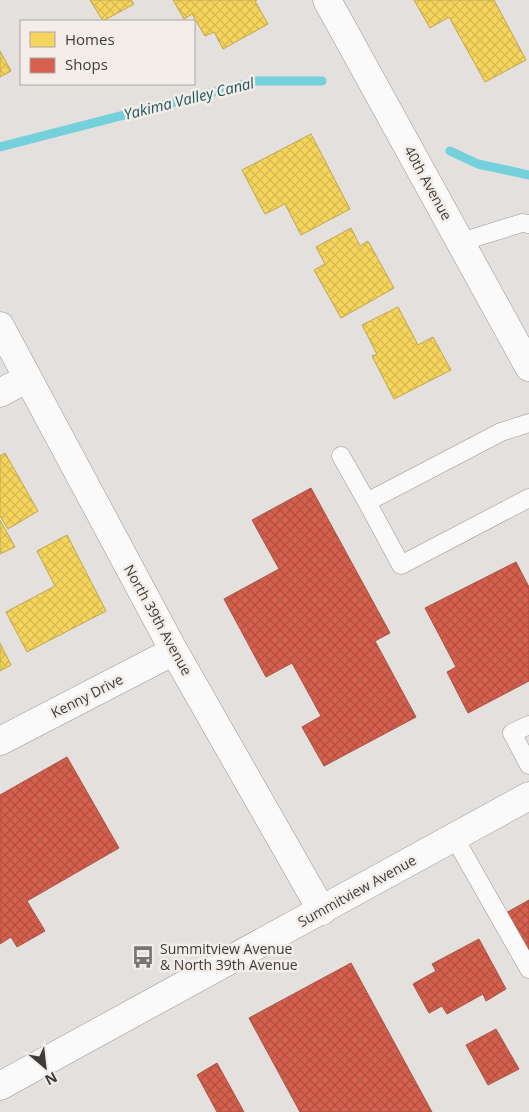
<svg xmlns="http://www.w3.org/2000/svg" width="529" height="1112" font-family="'Open Sans',sans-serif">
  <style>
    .homes { fill: url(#homes-cross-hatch); stroke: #bfa752 }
    .shops { fill: url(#shops-cross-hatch); stroke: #a85547 }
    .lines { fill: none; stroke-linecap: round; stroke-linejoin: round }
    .stream { stroke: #74d1db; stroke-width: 9 }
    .service-casing { stroke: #999795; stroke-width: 19 }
    .minor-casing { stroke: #999795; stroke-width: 29 }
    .secondary-casing { stroke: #999795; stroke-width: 29 }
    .primary-casing { stroke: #999795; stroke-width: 29 }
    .service { stroke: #fbfafa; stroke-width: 18 }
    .minor { stroke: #fbfafa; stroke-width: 28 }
    .secondary { stroke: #fbfafa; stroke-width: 28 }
    .primary { stroke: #fbfafa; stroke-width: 28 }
    .labels { text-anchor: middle; stroke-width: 5; stroke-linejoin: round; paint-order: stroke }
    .street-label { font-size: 14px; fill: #3e3c3a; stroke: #f2ede8 }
    .poi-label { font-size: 14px; fill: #3e3c3a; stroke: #f2ede8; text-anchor: start }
    .water-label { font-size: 15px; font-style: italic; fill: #1d555b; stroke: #f2ede8 }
  </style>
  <defs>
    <pattern id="homes-cross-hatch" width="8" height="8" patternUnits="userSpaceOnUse" patternTransform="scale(1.25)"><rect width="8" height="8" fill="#f6d55c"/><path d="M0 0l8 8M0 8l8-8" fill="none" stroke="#d4b851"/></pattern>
    <pattern id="shops-cross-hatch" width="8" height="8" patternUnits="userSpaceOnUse" patternTransform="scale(1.25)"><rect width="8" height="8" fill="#d6604d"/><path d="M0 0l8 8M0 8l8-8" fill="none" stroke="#af5041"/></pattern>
  </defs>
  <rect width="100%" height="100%" fill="#e3e0dd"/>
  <!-- homes -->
  <path class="homes" d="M 90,0 L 131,0 L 134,4 L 103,21 Z
    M 173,0 L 257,0 L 255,1 L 268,24 L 223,49 L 214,32 L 205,36 L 192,14 L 184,19 Z
    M 414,0 L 494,0 L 526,60 L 485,82 L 449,17 L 430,28 Z
    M 0,51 L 11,71 L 0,77 Z
    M 311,134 L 350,209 L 301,235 L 285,204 L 265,214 L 242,170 Z
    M 351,228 L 360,246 L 368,241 L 394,288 L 341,318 L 314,270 L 325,264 L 316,247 Z
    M 398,307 L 418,345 L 433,337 L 451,370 L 394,399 L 372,356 L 377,354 L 362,325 Z
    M 5,453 L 38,511 L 8,529 L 0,516 L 0,456 Z
    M 0,520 L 15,547 L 0,554 Z
    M 67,535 L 106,611 L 27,652 L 6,612 L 55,586 L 37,551 Z
    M 0,643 L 11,665 L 0,671 Z"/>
  <!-- shops -->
  <path class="shops" d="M 311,488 L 390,633 L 375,641 L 416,717 L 324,766 L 302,727 L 321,716 L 292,663 L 266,677 L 224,599 L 279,569 L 252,520 Z
    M 516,562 L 529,587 L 529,681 L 468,713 L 447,672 L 456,667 L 425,608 Z
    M 67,757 L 119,848 L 27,901 L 45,931 L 17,947 L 11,937 L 0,944 L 0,795 Z
    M 529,900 L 529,958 L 504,914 Z
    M 479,939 L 506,989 L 486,1001 L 483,994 L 447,1014 L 442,1006 L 429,1013 L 413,984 L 436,971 L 432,964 Z
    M 351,963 L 432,1112 L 300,1112 L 249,1018 Z
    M 496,1029 L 519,1069 L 488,1085 L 466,1045 Z
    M 217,1063 L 244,1112 L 217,1112 L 197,1075 Z"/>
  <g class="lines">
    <!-- stream -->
    <path class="stream" d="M 0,147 L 256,81 L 322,81
      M 450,151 L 478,164 L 529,175"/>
    <defs>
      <path id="service" d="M 461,242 L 522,223 L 529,224
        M 341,456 L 367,502 L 501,432 L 529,423
        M 367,502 L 401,565 L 529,498
        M 529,725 L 512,733 L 529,765
        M 454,837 L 529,969"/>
      <path id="minor" d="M 0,326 L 174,651 L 322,911
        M 0,393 L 28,378
        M 0,741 L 174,651"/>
      <path id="secondary" d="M 0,1086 L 529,796"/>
      <path id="primary" d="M 327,0 L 529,367"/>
    </defs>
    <!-- service casing -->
    <use href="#service" class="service-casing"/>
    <!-- minor casing -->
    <use href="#minor" class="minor-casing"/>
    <!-- secondary casing -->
    <use href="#secondary" class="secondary-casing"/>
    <!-- primary casing -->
    <use href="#primary" class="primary-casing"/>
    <!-- service -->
    <use href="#service" class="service"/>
    <!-- minor -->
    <use href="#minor" class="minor"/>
    <!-- secondary -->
    <use href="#secondary" class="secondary"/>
    <!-- primary -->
    <use href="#primary" class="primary"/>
  </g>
  <!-- icons -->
  <defs>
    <symbol id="bus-bare" viewBox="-9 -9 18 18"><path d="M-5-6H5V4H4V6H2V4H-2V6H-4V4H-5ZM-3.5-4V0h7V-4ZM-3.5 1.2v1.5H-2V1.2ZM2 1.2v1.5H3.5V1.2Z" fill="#787573" stroke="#f2ede8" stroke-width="2.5" paint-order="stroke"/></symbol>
  </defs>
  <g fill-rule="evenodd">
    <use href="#bus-bare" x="127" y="941" width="32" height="32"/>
  </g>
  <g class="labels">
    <!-- street labels -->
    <g class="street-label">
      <text transform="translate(428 183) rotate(61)" y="5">40th Avenue</text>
      <text transform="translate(158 620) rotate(61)" y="5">North 39th Avenue</text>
      <text transform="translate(87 696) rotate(-27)" y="5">Kenny Drive</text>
      <text transform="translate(357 891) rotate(-29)" y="5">Summitview Avenue</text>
    </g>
    <!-- poi labels -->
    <g class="poi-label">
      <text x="160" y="954">Summitview Avenue<tspan x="160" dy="16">&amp; North 39th Avenue</tspan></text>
    </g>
    <!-- water labels -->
    <g class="water-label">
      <text transform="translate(189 99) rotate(-14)" y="5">Yakima Valley Canal</text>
    </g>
  </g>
  <!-- legend -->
  <rect x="20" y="20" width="175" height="65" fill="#f2ede8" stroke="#aaa6a2"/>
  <rect x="30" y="32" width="25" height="15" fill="#f6d55c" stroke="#aaa6a2"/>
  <text x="65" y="45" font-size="15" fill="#3e3c3a">Homes</text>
  <rect x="30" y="58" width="25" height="15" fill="#d6604d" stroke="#aaa6a2"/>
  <text x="65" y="70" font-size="15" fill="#3e3c3a">Shops</text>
  <!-- north arrow -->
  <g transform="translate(45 1067) rotate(152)" stroke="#f2ede8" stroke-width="4" paint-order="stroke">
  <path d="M0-4L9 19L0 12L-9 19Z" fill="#3e3c3a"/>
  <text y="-8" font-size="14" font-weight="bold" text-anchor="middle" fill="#3e3c3a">N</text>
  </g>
</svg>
